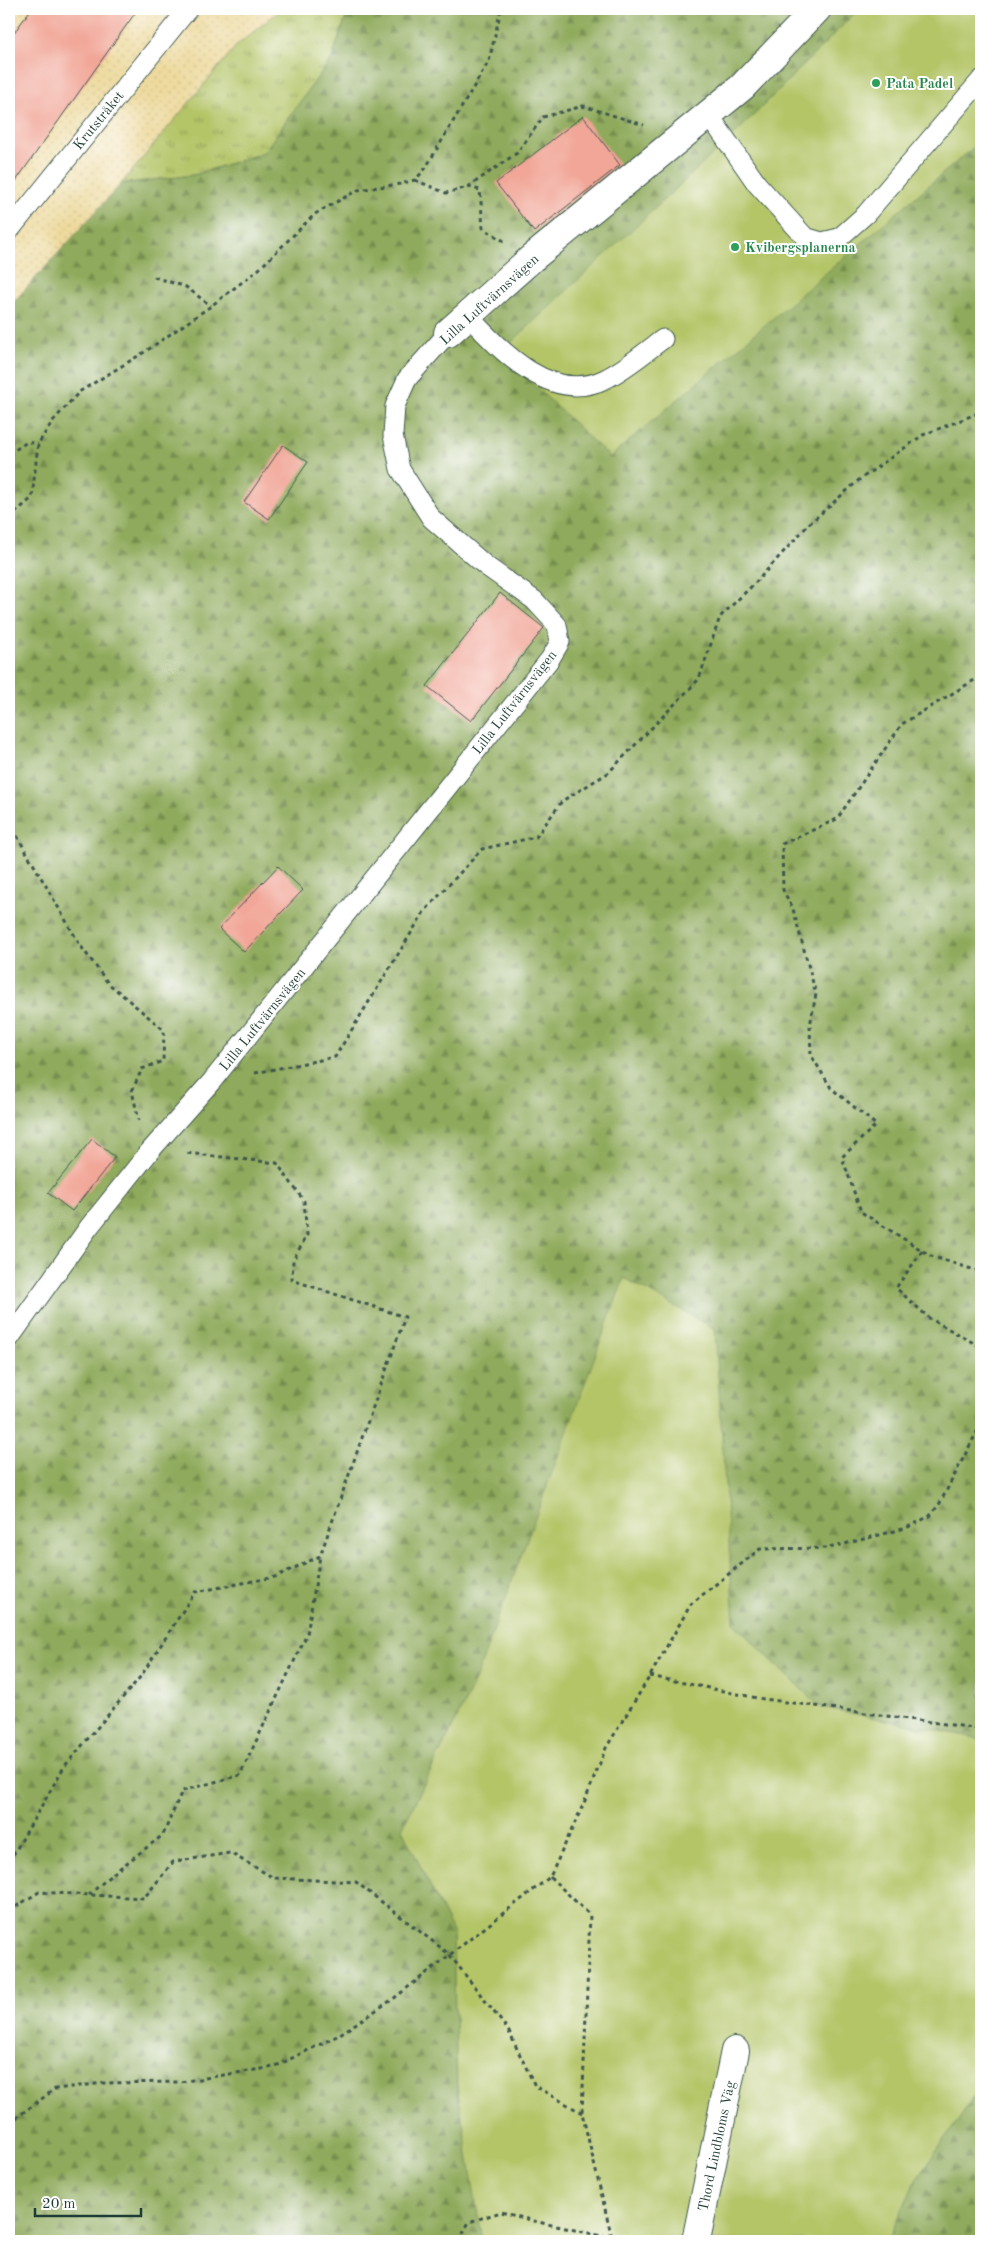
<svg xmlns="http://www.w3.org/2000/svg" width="990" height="2250" font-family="'Old Standard TT',serif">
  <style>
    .grass { fill: url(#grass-tufts); stroke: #6a814e }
    .forest { fill: url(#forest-firs); stroke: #577448 }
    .sand { fill: url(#sand-dots); stroke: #868c69 }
    .park { fill: #b4c568; stroke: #6a814e }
    .building { fill: #f1a697 }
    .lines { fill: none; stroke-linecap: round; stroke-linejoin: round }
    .service-casing { stroke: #40574d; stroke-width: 21 }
    .minor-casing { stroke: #40574d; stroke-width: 30 }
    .path { stroke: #40574d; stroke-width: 3; stroke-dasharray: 4 4; stroke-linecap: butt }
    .service { stroke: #fff; stroke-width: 19 }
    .minor { stroke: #fff; stroke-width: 28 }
    .leisure-dot { fill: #2e9e5b; stroke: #fff; stroke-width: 2 }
    .labels { text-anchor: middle; stroke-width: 4; stroke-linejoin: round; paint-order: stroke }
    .leisure-label { font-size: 14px; font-weight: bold; fill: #27864d; stroke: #fff; text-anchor: start }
    .street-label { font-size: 14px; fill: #1f3d34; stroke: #fff }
  </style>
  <defs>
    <pattern id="grass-tufts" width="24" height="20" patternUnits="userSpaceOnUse" patternTransform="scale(1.25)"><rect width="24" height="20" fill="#b4c568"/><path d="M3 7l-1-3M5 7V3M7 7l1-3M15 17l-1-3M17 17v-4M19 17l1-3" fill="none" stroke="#92a156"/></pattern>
    <pattern id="forest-firs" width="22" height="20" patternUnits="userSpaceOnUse" patternTransform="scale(1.25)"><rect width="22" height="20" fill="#8faa5c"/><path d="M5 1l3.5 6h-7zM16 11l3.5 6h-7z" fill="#748c4d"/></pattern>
    <pattern id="sand-dots" width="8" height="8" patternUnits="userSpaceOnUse" patternTransform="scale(1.25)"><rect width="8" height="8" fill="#eeda9e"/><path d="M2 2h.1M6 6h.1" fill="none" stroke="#ccbc89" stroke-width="1.8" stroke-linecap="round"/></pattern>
  </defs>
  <rect width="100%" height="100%" fill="#fff"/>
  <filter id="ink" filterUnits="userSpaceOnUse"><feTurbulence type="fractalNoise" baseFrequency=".02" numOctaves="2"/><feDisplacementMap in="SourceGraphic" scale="10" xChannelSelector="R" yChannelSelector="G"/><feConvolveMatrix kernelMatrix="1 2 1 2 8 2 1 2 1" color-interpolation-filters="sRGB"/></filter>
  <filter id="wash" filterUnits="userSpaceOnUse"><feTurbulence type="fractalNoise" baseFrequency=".0096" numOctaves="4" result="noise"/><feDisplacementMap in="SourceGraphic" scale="20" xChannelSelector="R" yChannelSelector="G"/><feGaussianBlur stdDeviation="1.12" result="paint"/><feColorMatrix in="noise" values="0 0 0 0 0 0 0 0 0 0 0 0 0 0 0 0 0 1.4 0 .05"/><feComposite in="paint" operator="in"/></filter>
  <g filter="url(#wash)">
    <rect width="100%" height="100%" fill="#f9ebda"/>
    <!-- grass -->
    <path class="grass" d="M 282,9 L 349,9 L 332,58 L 263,153 L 194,175 L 121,184 L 237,45 Z"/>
    <!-- forest -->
    <path class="forest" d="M 349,9 L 859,9 L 741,128 L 610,456 L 981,141 L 981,1739 L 820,1707 L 734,1624 L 715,1329 L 473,1686 L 402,1829 L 453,1932 L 457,2086 L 482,2241 L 9,2241 L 9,307 L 121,184 L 194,175 L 263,153 L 332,58 Z
      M 981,2086 L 981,2241 L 888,2241 L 913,2186 Z"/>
    <!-- sand -->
    <path class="sand" d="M 9,9 L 282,9 L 237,45 L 121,184 L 9,307 Z"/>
    <!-- park -->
    <path class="park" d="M 859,9 L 981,9 L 981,141 L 610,457 L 500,353 L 741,128 Z
      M 624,1278 L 715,1329 L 734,1624 L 820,1707 L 981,1739 L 981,2086 L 913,2186 L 888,2241 L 482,2241 L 457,2086 L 453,1932 L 402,1829 L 473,1686 Z"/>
    <g id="blocks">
      <!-- building -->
      <path class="building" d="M 31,9 L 138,9 L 13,185 L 9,181 L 9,40 Z
        M 583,116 L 620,165 L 534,232 L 496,183 Z
        M 283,445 L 308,462 L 269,519 L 244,502 Z
        M 500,593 L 544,628 L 471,721 L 427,686 Z
        M 278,866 L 303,890 L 244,952 L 219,929 Z
        M 92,1139 L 115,1157 L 72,1211 L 48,1193 Z"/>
    </g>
  </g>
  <g filter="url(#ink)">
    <use href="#blocks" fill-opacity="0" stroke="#40574d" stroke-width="1"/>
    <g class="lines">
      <defs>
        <path id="service" d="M 709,115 L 757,184 L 805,237 L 822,242 L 839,238 L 866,214 L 981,80
          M 9,231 L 188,9
          M 468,316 C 502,352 552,405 605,379 C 626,369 645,352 663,339
          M 9,1339 L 89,1227 L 150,1151 L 212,1081 L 550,659 L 560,642 L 557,625 L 534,600 L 486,566 L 431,518 L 400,469 L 393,435 L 395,406 L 407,379 L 448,333"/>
        <path id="minor" d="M 448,333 L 531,259 L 742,87 L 817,9
          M 696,2241 L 735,2051"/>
      </defs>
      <!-- service casing -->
      <use href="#service" class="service-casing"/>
      <!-- minor casing -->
      <use href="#minor" class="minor-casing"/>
      <!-- path -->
      <path class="path" d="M 415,180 L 446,193 L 468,187 L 480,190 L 483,228 L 504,241
        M 468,187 L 517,153 L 543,117 L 583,106 L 644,125
        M 154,277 L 186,287 L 211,306
        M 9,454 L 27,442 L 38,444
        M 9,518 L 32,498 L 38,444 L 53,421 L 79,392 L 143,353 L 211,306 L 258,270 L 315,214 L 358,190 L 400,184 L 415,180 L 425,169 L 489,61 L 501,9
        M 981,676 L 902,724 L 837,819 L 782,844 L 783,890 L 793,909 L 816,994 L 810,1026 L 811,1055 L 831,1088 L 876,1125 L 842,1157 L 861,1212 L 931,1256 L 981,1272
        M 9,822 L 80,945 L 108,983 L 164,1030 L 163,1061 L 142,1069 L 132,1091 L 139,1121
        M 255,1073 L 335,1057 L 424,912 L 482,849 L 536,837 L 562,801 L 608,773 L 699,679 L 720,617 L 756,582 L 810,523 L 859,480 L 923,435 L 981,412
        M 922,1251 L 896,1288 L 929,1318 L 981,1347
        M 650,1676 L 757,1698 L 981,1729
        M 9,1862 L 64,1767 L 141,1676 L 195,1592 L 275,1577 L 320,1556 L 405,1317 L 292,1280 L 293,1260 L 307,1235 L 304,1201 L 277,1163 L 186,1153
        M 550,1877 L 590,1915 L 582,2113 L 612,2238
        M 89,1895 L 111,1875 L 163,1835 L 182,1791 L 240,1775 L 307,1634 L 320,1556
        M 9,1911 L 39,1892 L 144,1898 L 173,1862 L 230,1853 L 274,1878 L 356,1882 L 449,1954 L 508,2030 L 535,2086 L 582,2113
        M 9,2123 L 55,2089 L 103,2083 L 180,2082 L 274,2067 L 337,2036 L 393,1999 L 550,1877 L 584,1803 L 606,1748 L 650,1676 L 691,1604 L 760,1549 L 829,1548 L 906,1528 L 930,1516 L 940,1503 L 981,1424
        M 459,2241 L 469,2222 L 501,2212 L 538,2222 L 625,2241"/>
      <!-- service -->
      <use href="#service" class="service"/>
      <!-- minor -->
      <use href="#minor" class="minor"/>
    </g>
  </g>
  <!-- markers -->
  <g class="leisure-dot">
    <circle cx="876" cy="83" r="5"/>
    <circle cx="735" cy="247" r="5"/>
  </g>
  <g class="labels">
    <!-- leisure labels -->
    <g class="leisure-label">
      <text x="886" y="88">Pata Padel</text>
      <text x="745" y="252">Kvibergsplanerna</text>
    </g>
    <!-- street labels -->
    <g class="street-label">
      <text transform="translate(98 120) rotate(-51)" y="5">Krutstråket</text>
      <text transform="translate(489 299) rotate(-42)" y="5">Lilla Luftvärnsvägen</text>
      <text transform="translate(514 702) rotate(-52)" y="5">Lilla Luftvärnsvägen</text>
      <text transform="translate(262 1019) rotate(-51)" y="5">Lilla Luftvärnsvägen</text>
      <text transform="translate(716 2146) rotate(-78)" y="5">Thord Lindbloms Väg</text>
    </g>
  </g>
  <!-- margin -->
  <rect width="990" height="2250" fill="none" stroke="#fff" stroke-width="30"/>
  <!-- scale -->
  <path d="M35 2208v8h106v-8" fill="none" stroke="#1f3d34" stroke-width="2.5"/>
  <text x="42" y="2208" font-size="15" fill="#1f3d34" stroke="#ffffff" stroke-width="4" paint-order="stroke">20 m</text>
</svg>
